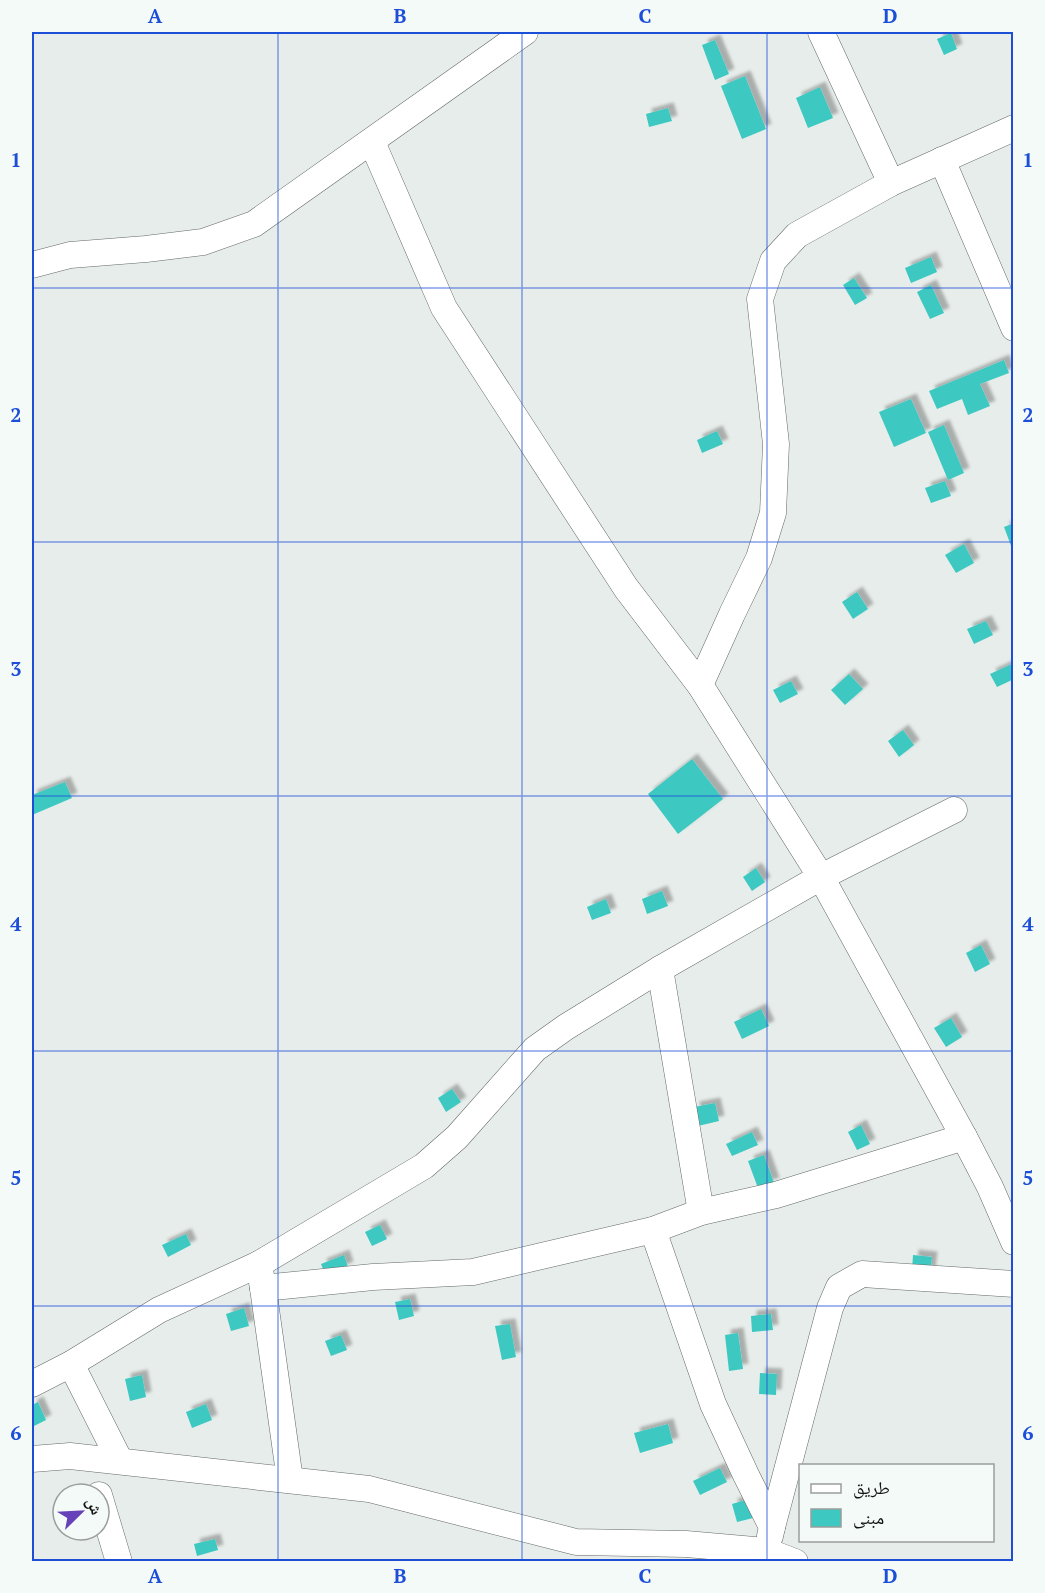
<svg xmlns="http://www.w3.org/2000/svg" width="1045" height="1593" font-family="'PT Serif','Noto Naskh Arabic',serif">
<defs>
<filter id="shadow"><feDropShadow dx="5.5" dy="-5.5" stdDeviation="1.5" flood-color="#0004"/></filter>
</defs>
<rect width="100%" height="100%" fill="#e7edea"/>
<g fill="#3dc8c1" filter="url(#shadow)">
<polygon points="951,33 957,49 944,55 937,39"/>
<polygon points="715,40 729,74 715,80 702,45"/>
<polygon points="745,76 766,129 742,139 721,86"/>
<polygon points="820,87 833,118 808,128 796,98"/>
<polygon points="668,108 672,121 649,127 646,114"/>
<polygon points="931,257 937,272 911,283 905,268"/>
<polygon points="854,278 867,298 855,305 843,285"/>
<polygon points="931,285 944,313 930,319 917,292"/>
<polygon points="1004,360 1009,373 980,384 990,406 968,415 962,399 937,409 929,391"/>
<polygon points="911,399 926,433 894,447 879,412"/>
<polygon points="944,425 964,473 948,480 928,432"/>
<polygon points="717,431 723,444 702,453 697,440"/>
<polygon points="945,481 951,496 931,503 925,488"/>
<polygon points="1014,523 1014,551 1013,551 1004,527"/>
<polygon points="964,544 974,563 956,573 945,555"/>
<polygon points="857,592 868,609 853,619 842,602"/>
<polygon points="986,621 993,635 974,644 967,629"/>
<polygon points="1014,663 1014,679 997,687 990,674"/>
<polygon points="849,674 863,689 845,705 831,690"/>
<polygon points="791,681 798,694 780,703 773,690"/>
<polygon points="903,730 914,745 899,757 888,741"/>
<polygon points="692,759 723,799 678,834 648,794"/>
<polygon points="65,782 72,798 32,815 32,795"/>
<polygon points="756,868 765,882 752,891 743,877"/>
<polygon points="662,891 668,906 647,914 642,899"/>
<polygon points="606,899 611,913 592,920 587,907"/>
<polygon points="981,945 990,964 975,972 966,953"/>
<polygon points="761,1009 769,1026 742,1039 734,1022"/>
<polygon points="951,1018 962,1037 946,1047 934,1028"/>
<polygon points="452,1089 461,1102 446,1112 438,1098"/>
<polygon points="715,1103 719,1121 698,1126 694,1107"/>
<polygon points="861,1125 870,1144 857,1150 848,1132"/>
<polygon points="752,1132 758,1145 732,1156 726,1144"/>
<polygon points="764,1155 774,1183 758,1188 748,1161"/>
<polygon points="380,1225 387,1239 372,1246 365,1232"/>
<polygon points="186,1234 191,1245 168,1257 162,1245"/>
<polygon points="344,1255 348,1267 326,1276 321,1264"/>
<polygon points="913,1255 932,1257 930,1274 912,1272"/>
<polygon points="410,1299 414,1316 399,1320 395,1302"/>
<polygon points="244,1308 249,1326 231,1331 226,1314"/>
<polygon points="771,1314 773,1330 752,1332 751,1316"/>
<polygon points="510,1324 516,1357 502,1360 495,1326"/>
<polygon points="738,1333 743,1369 729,1371 725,1335"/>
<polygon points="341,1335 347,1350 331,1356 325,1341"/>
<polygon points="760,1373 777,1374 776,1395 759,1394"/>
<polygon points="142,1375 146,1397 130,1401 125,1379"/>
<polygon points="38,1402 46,1420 32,1427 32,1405"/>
<polygon points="206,1404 212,1420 192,1428 186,1412"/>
<polygon points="668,1424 673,1443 640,1453 634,1433"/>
<polygon points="720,1468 727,1482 700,1495 693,1481"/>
<polygon points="749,1499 753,1518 737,1522 732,1504"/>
<polygon points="215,1539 218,1550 197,1556 194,1544"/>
</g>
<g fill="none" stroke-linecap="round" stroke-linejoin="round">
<g stroke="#646a67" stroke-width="27">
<g id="street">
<polyline points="821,32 891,183"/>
<polyline points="372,142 444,308 626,588 700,685 821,877 964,1137 990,1187 1014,1242"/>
<polyline points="942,160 1014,328"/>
<polyline points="32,265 70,255 146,249 203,242 254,224 525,32"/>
<polyline points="700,685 732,614 759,558 773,513 776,444 760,299 773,261 797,235 891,183 1014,128"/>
<polyline points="660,969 701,1212"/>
<polyline points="653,1230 713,1404 746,1475 772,1527 770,1536"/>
<polyline points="259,1264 263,1288 373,1277 473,1272 653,1230 701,1212 776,1195 964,1137"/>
<polyline points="263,1288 290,1480"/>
<polyline points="71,1364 120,1461"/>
<polyline points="32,1384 71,1364 159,1310 259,1264 424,1166 457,1137 535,1049 566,1027 660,969 821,877 954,810"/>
<polyline points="32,1459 70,1456 369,1489 576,1542 686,1544 766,1551 795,1562"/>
<polyline points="99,1495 119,1562"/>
<polyline points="772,1527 830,1308 839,1287 862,1274 1014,1284"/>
</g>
</g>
<use href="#street" stroke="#fff" stroke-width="26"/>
</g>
<path fill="none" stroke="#1d4ed8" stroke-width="1.5" stroke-opacity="0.55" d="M278 32V1562M522 32V1562M767 32V1562M32 288H1014M32 542H1014M32 796H1014M32 1051H1014M32 1306H1014"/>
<rect width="1045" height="1593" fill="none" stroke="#f4faf7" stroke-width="66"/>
<rect x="799" y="1464" width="195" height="78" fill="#f4faf7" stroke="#9a9e9c" stroke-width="1.5"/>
<rect x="811" y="1484" width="30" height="9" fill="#ffffff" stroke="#9a9e9c" stroke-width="1.5"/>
<text x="853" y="1494" font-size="18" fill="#121413">طريق</text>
<rect x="811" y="1509" width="30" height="18" fill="#3dc8c1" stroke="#9a9e9c" stroke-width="1.5"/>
<text x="853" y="1524" font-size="18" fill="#121413">مبنى</text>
<g transform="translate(81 1512) rotate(66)"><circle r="28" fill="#f4faf7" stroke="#9a9e9c" stroke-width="1.5"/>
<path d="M0-4.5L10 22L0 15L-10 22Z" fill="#6641b9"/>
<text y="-9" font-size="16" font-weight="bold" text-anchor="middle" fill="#121413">ش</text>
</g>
<rect x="33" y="33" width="979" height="1527" fill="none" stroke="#1d4ed8" stroke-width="2"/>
<g font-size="20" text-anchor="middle" font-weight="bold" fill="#1d4ed8">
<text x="155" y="23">A</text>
<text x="400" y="23">B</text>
<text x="645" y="23">C</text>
<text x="890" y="23">D</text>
<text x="16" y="167">1</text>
<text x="1028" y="167">1</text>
<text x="16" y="422">2</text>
<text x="1028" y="422">2</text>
<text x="16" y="676">3</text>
<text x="1028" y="676">3</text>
<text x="16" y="931">4</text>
<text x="1028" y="931">4</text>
<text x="16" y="1185">5</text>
<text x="1028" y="1185">5</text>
<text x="16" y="1440">6</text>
<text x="1028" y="1440">6</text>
<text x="155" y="1583">A</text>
<text x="400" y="1583">B</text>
<text x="645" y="1583">C</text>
<text x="890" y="1583">D</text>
</g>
</svg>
